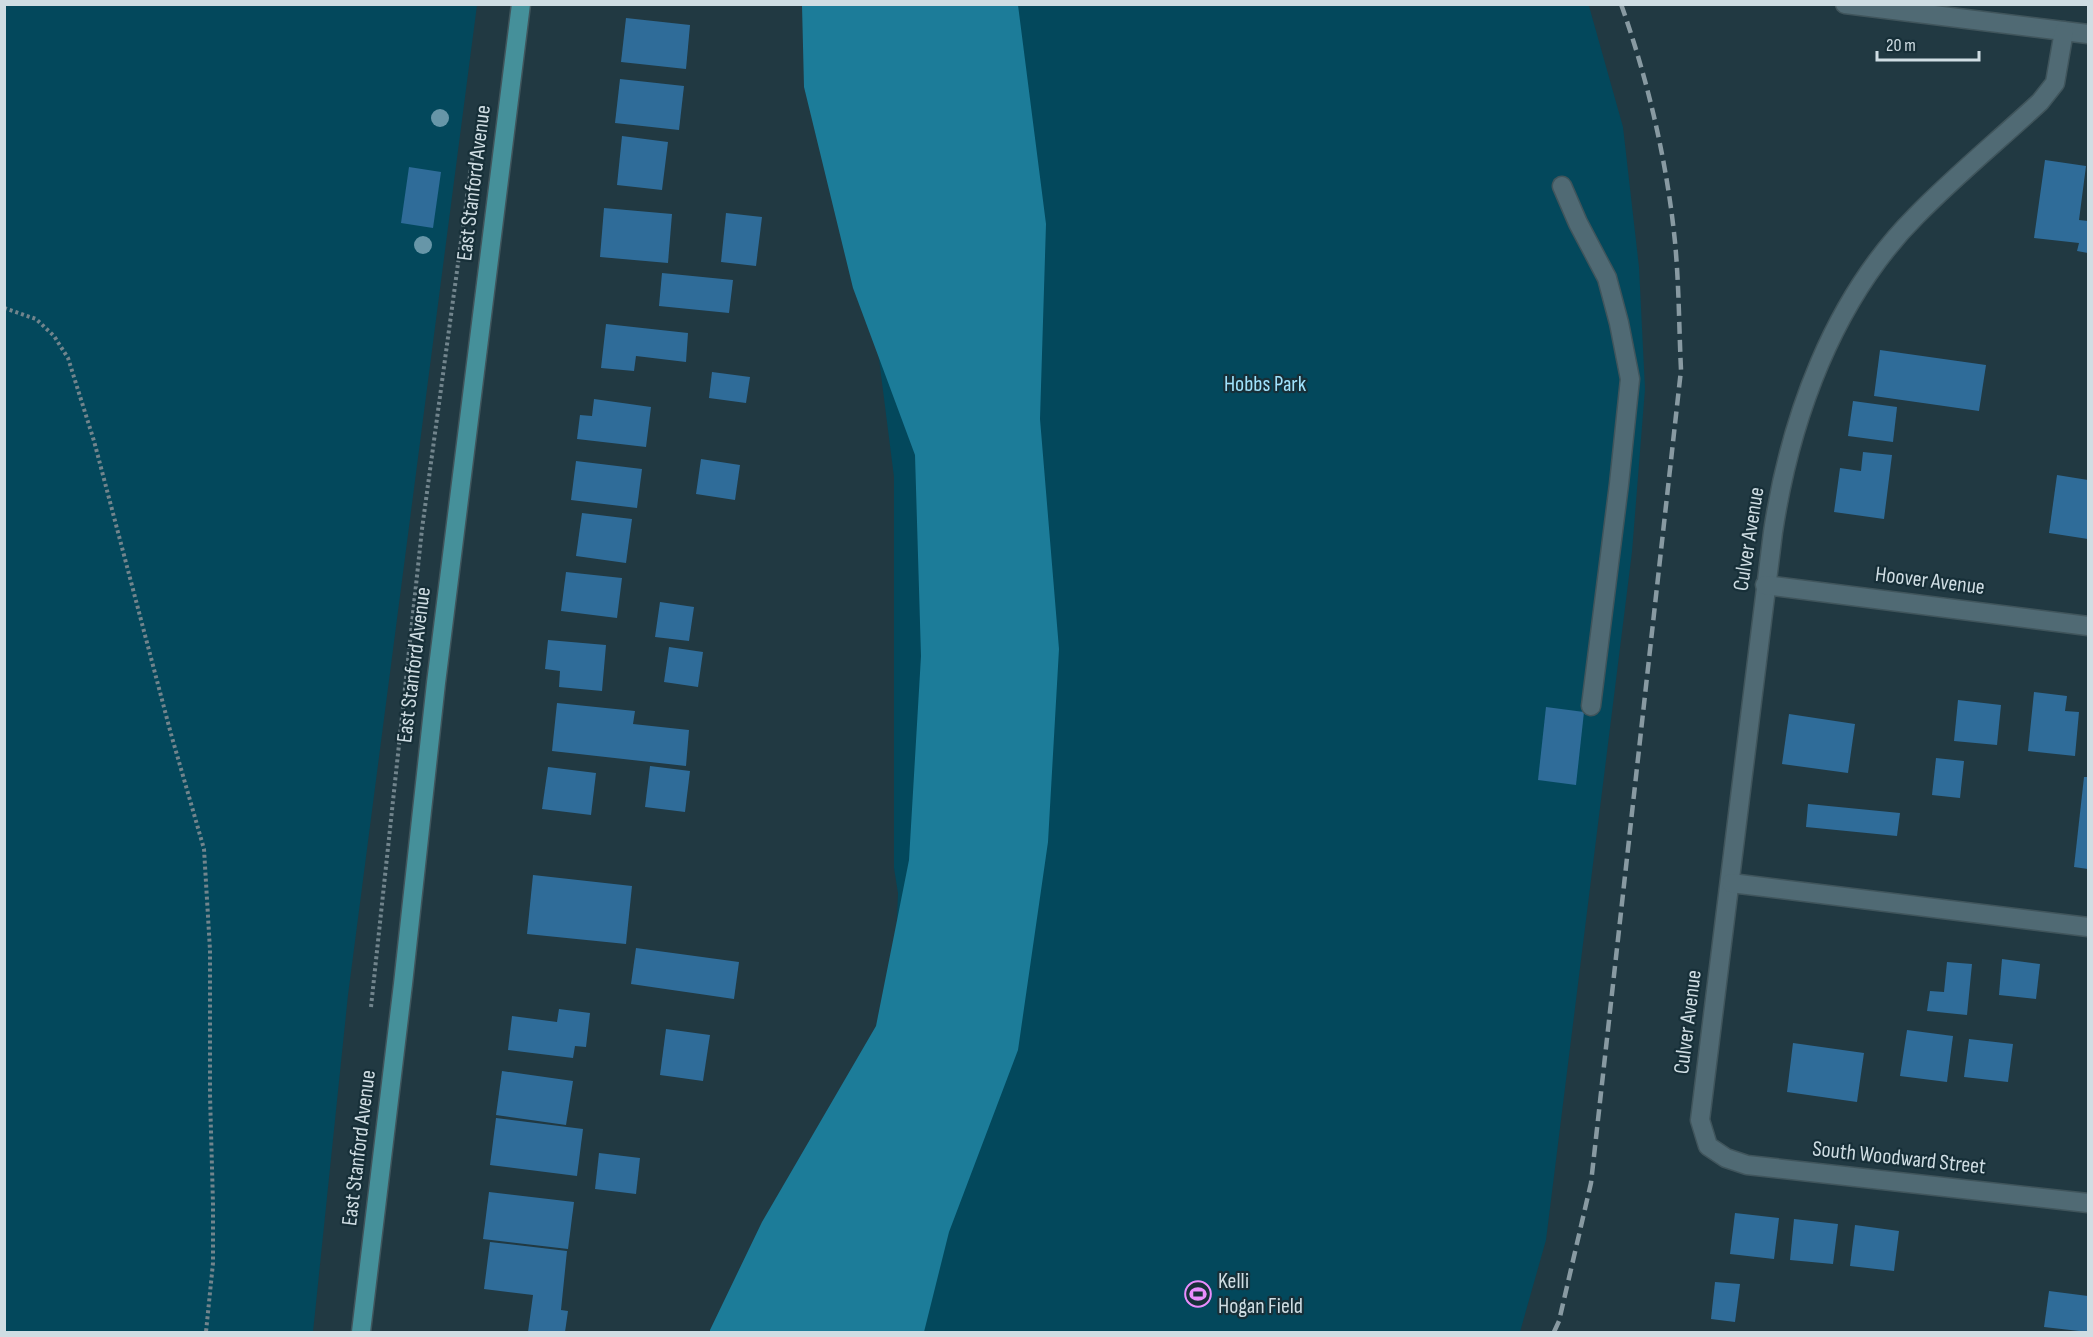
<svg xmlns="http://www.w3.org/2000/svg" width="2093" height="1337" font-family="'Sofia Sans Condensed',sans-serif">
<rect width="100%" height="100%" fill="#213942"/>
<g fill="#03485c">
<polygon points="1579,4 1589,6 1623,127 1639,267 1645,389 1632,552 1546,1240 1520,1332 872,1332 884,1253 898,893 894,868 894,477 834,5"/>
<polygon points="5,5 477,5 348,995 313,1332 5,1332"/>
</g>
<polygon fill="#1c7c99" points="802,5 1018,5 1046,224 1040,419 1059,649 1048,842 1018,1050 949,1232 924,1332 710,1332 710,1330 762,1222 876,1026 909,860 921,656 915,455 853,288 804,87"/>
<g fill="#2f6c99">
<polygon points="626,18 690,25 686,69 621,62"/>
<polygon points="620,79 684,86 679,130 615,123"/>
<polygon points="622,136 668,142 662,190 617,185"/>
<polygon points="2045,160 2086,166 2079,220 2088,221 2088,253 2077,251 2079,243 2034,238"/>
<polygon points="409,167 441,172 433,228 401,223"/>
<polygon points="604,208 672,214 668,263 600,257"/>
<polygon points="726,213 762,217 756,266 721,262"/>
<polygon points="662,273 733,280 729,313 659,306"/>
<polygon points="606,324 688,333 686,362 636,356 634,371 601,368"/>
<polygon points="1880,350 1986,365 1979,411 1874,396"/>
<polygon points="712,372 750,377 746,403 709,398"/>
<polygon points="594,399 651,407 646,447 577,439 580,415 592,416"/>
<polygon points="1853,401 1897,407 1893,442 1848,436"/>
<polygon points="1863,452 1892,455 1884,519 1834,512 1840,468 1861,471"/>
<polygon points="701,459 740,465 735,500 696,494"/>
<polygon points="576,461 642,469 637,508 571,500"/>
<polygon points="2057,475 2088,480 2088,539 2049,533"/>
<polygon points="582,513 632,519 626,563 576,556"/>
<polygon points="566,572 622,578 617,618 561,611"/>
<polygon points="660,602 694,607 689,641 655,637"/>
<polygon points="548,640 606,645 602,691 559,687 560,671 545,669"/>
<polygon points="669,647 703,652 698,687 664,682"/>
<polygon points="2034,692 2067,696 2065,711 2079,712 2075,756 2028,751"/>
<polygon points="1958,700 2001,705 1997,745 1954,741"/>
<polygon points="557,703 635,711 633,724 689,730 686,766 552,751"/>
<polygon points="1546,707 1584,712 1576,785 1538,780"/>
<polygon points="1789,714 1855,724 1848,773 1782,764"/>
<polygon points="1936,758 1964,761 1960,798 1932,795"/>
<polygon points="650,766 690,771 685,812 645,807"/>
<polygon points="548,767 596,773 591,815 542,809"/>
<polygon points="2084,777 2088,777 2088,869 2074,867"/>
<polygon points="1808,804 1900,813 1897,836 1806,827"/>
<polygon points="533,875 632,886 626,944 527,934"/>
<polygon points="636,948 739,962 734,999 631,984"/>
<polygon points="2002,959 2040,964 2036,999 1999,995"/>
<polygon points="1947,962 1972,964 1967,1015 1927,1011 1930,991 1944,992"/>
<polygon points="559,1009 590,1013 586,1047 575,1046 573,1058 508,1050 512,1016 557,1022"/>
<polygon points="666,1029 710,1035 703,1081 660,1075"/>
<polygon points="1907,1030 1953,1036 1947,1082 1900,1076"/>
<polygon points="1969,1039 2013,1044 2008,1082 1964,1077"/>
<polygon points="1793,1043 1864,1053 1857,1102 1787,1092"/>
<polygon points="502,1071 573,1081 566,1125 496,1115"/>
<polygon points="496,1118 583,1129 577,1176 490,1165"/>
<polygon points="599,1153 640,1158 636,1194 595,1189"/>
<polygon points="489,1192 574,1202 568,1249 483,1239"/>
<polygon points="1735,1213 1779,1218 1774,1259 1730,1254"/>
<polygon points="1794,1219 1838,1224 1833,1264 1790,1260"/>
<polygon points="1855,1225 1899,1231 1894,1271 1850,1266"/>
<polygon points="490,1242 567,1251 561,1310 568,1311 565,1332 528,1332 533,1295 484,1289"/>
<polygon points="1715,1282 1740,1284 1735,1322 1711,1319"/>
<polygon points="2049,1291 2088,1296 2088,1332 2044,1327"/>
</g>
<g fill="none" stroke-linecap="round" stroke-linejoin="round">
<g stroke="#40555c" stroke-width="21">
<g id="minor">
<polyline points="1845,4 2088,34"/>
<path d="M2064 31 2055 83 2040 102C1999 140 1955 176 1916 216 1833 299 1790 419 1773 532L1700 1120 1708 1146 1726 1158 1747 1165 2088 1203"/>
<polyline points="1562,186 1578,223 1607,278 1619,323 1630,379 1619,484 1591,706"/>
<polyline points="1765,585 2088,626"/>
<polyline points="1731,883 2088,927"/>
</g>
</g>
<g stroke="#40555c" stroke-width="21">
<polyline id="major" points="361,1332 403,984 436,683 521,4"/>
</g>
<g stroke="#72858d" stroke-width="4" stroke-dasharray="3 3" stroke-linecap="butt">
<polyline points="4,308 36,319 54,336 68,358 94,441 171,734 204,849 210,950 210,1095 213,1204 213,1263 206,1332"/>
<polyline points="371,1007 422,529 473,153"/>
</g>
<use href="#minor" stroke="#506a74" stroke-width="18"/>
<use href="#major" stroke="#45909a" stroke-width="18"/>
<path stroke="#889aa2" stroke-width="4.5" stroke-dasharray="12 6" stroke-linecap="butt" d="M1554 1332 1559 1321 1591 1183 1681 370C1679 328 1679 284 1675 242 1667 162 1648 80 1621 4"/>
</g>
<g fill="#6796a8">
<circle cx="440" cy="118" r="9"/>
<circle cx="423" cy="245" r="9"/>
</g>
<defs>
<g id="stadium-ring" transform="scale(1.35)"><circle r="9.5" fill="#172f38" stroke="#e98dfd" stroke-width="1.5"/><path d="M0-5a6.5 5 0 1 0 0 10a6.5 5 0 1 0 0-10ZM-3.5-1.8h7v3.6h-7Z" fill="#e98dfd"/></g>
</defs>
<g fill-rule="evenodd">
<use href="#stadium-ring" x="1198" y="1294"/>
</g>
<g text-anchor="middle" dominant-baseline="central" stroke-width="4.5" stroke-linejoin="round" paint-order="stroke">
<g font-size="22" fill="#cfdde3" stroke="#172f38">
<text transform="translate(474 183) rotate(-83)">East Stanford Avenue</text>
<text transform="translate(1749 539) rotate(-81)">Culver Avenue</text>
<text transform="translate(1930 581) rotate(7)">Hoover Avenue</text>
<text transform="translate(414 665) rotate(-83)">East Stanford Avenue</text>
<text transform="translate(1688 1022) rotate(-83)">Culver Avenue</text>
<text transform="translate(359 1148) rotate(-83)">East Stanford Avenue</text>
<text transform="translate(1899 1158) rotate(6)">South Woodward Street</text>
</g>
<g font-size="22" fill="#a0e2fc" stroke="#172f38">
<text x="1265" y="384">Hobbs Park</text>
</g>
<g font-size="22" fill="#cfdde3" stroke="#172f38" text-anchor="start">
<text x="1218" y="1281">Kelli<tspan x="1218" dy="25">Hogan Field</tspan></text>
</g>
</g>
<rect width="2093" height="1337" fill="none" stroke="#cfdde3" stroke-width="12"/>
<path d="M1877 51v9h102v-9" fill="none" stroke="#cfdde3" stroke-width="3"/>
<text x="1886" y="51" font-size="18" fill="#cfdde3" stroke="#172f38" stroke-width="4.5" paint-order="stroke">20 m</text>
</svg>
